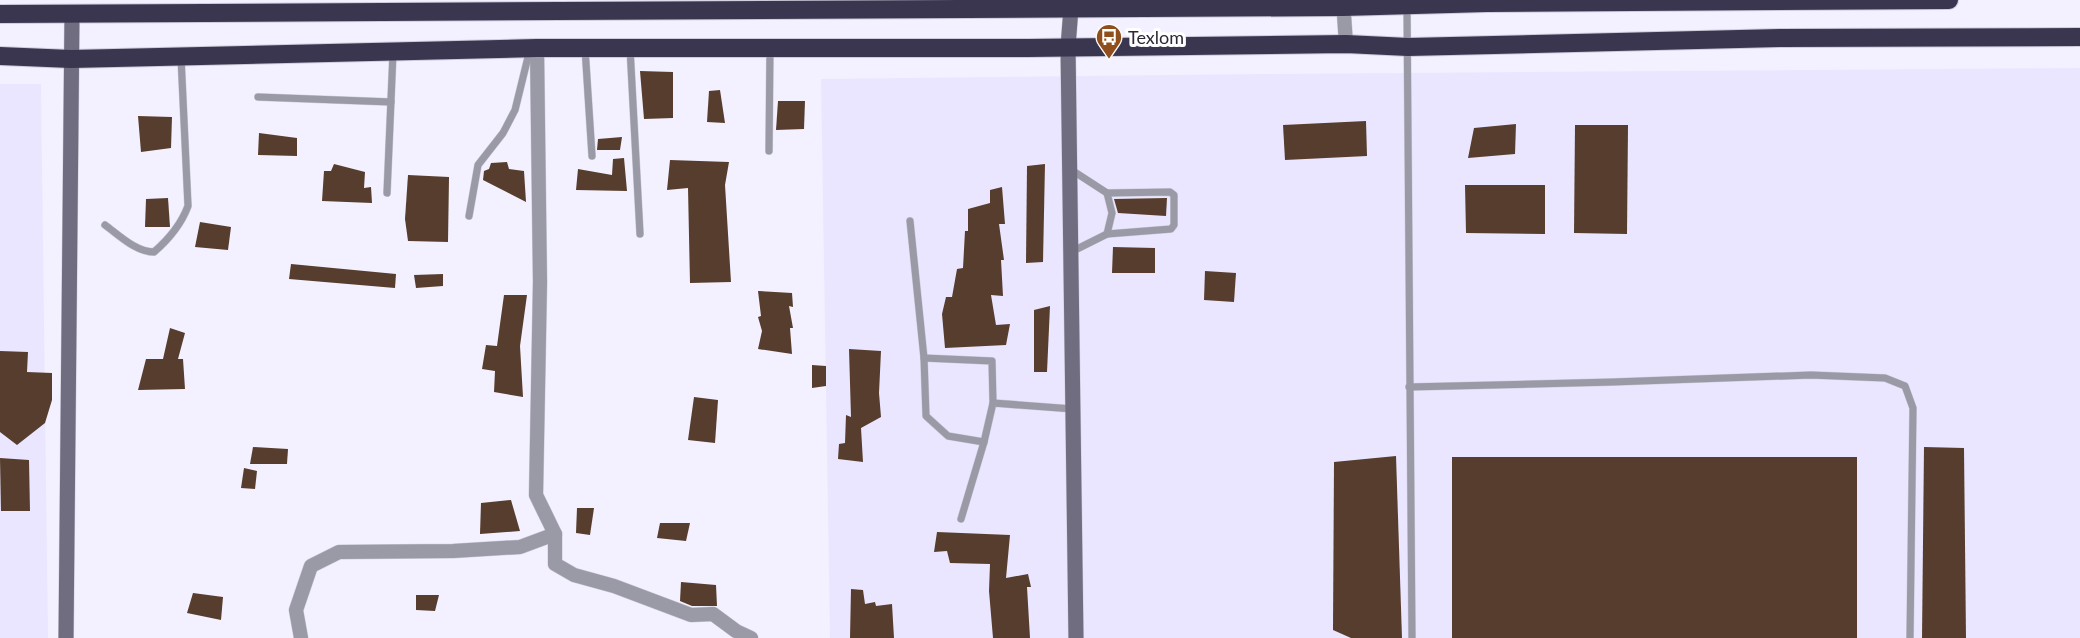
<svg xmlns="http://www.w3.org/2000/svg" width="2080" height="638" font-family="Lato,sans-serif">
<rect width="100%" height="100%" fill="#f3f1ff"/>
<g fill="#eae6ff">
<polygon points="2080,68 2080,638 830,638 821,79 1260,74"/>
<polygon points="0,84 41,84 48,638 0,638"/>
</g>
<g fill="#573d2d">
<polygon points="640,71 673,72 673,118 644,119"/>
<polygon points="720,90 725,123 707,122 709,91"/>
<polygon points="778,101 805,101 804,129 776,130"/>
<polygon points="138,116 172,117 171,148 141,152"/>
<polygon points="1366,121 1367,156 1285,160 1283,125"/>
<polygon points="1516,124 1515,154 1468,158 1474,128"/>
<polygon points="1575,125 1628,125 1627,234 1574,233"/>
<polygon points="259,133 297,138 297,156 258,155"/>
<polygon points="622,137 620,150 597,150 598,139"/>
<polygon points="624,158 627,191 576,190 578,169 612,175 613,159"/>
<polygon points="670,160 729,162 725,185 731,282 690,283 688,188 667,190"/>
<polygon points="507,162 509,169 524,171 526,202 483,180 484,171 489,169 491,163"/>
<polygon points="334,164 365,172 364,188 371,187 372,203 322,201 324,171 331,171"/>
<polygon points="1045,164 1043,262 1026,263 1027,166"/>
<polygon points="408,175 449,177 448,242 408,241 405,219"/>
<polygon points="1465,185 1545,185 1545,234 1466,233"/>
<polygon points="1002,187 1005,224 999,224 1004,260 1001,260 1003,296 991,295 996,325 1010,324 1006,345 945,348 942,314 946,297 952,297 957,269 963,268 965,231 968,231 968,209 990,203 990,190"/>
<polygon points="168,198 170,227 145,227 146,199"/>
<polygon points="1167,198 1166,216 1118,213 1114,199"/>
<polygon points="200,222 231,227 228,250 195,247"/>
<polygon points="1113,247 1155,248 1155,273 1112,273"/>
<polygon points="291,264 396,274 395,288 289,279"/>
<polygon points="1205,271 1236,273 1234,302 1204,300"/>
<polygon points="443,274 443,286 416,288 414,275"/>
<polygon points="758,291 792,293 793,307 789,306 793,328 790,328 792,354 758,349 762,331 758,317 761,316"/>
<polygon points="504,295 527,295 520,346 523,397 494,392 495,371 482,369 486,345 497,346"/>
<polygon points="1050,306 1047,372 1034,372 1034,310"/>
<polygon points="170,328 185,333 178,359 183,359 185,389 138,390 146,359 163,359"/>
<polygon points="849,349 881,351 879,393 881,417 861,428 863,462 838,459 839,444 845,443 846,415 851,417"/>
<polygon points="0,351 28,352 27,372 52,373 52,400 45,423 17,445 0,432"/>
<polygon points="812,365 826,366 826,386 812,388"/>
<polygon points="694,397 718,400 715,443 688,440"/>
<polygon points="253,447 288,449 287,464 250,464"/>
<polygon points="1924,447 1964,448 1966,638 1922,638"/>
<polygon points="1396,456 1402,638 1351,638 1333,630 1334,462"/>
<rect x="1452" y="457" width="405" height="181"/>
<polygon points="0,458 29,460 30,511 1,511"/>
<polygon points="244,468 257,471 255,489 241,488"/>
<polygon points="511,500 520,531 480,534 481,503"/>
<polygon points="577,508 594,508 590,535 576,533"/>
<polygon points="660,523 690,523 686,541 657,538"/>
<polygon points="937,532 1010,535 1006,578 1028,574 1031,587 1027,587 1030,638 993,638 989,591 990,564 950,563 947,551 934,552"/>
<polygon points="681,582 716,585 717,606 692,606 680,601"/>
<polygon points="851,589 863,590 865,604 875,602 876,606 892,604 894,638 850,638"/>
<polygon points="193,593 223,597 221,620 187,613"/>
<polygon points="416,595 439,595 435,611 416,610"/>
</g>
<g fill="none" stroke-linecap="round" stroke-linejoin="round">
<g stroke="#cfcddb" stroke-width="8">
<g id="lane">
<polyline points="1407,8 1412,638"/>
<polyline points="585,48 592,156"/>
<polyline points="630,48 640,234"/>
<polyline points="258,97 391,102"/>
<polyline points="769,151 770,48"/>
<polyline points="1070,169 1107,193 1112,213 1107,234 1071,252"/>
<polyline points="387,193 393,53"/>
<polyline points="1107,193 1170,192 1174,195 1174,225 1171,229 1107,234"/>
<polyline points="469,216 478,165 503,133 515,110 530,49"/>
<polyline points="910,221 924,358 926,416 948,436 984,442"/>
<path d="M105 225C120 236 136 252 154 252 169 239 181 225 188 206L181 57"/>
<polyline points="924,358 992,361 993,403"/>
<polyline points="1409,387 1613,382 1811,375 1885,378 1905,386 1913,408 1910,638"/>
<polyline points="961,519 984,442 993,403 1073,409"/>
</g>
</g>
<g stroke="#cfcddb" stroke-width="15">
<g id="street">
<polyline points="1343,0 1346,44"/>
<polyline points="537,48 540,282 536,495 555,534 555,564 574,575 614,586 691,615 713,614 736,631 751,638"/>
<polyline points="301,638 296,610 311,566 339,552 453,551 520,547 555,534"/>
</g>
</g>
<g stroke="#cfcddb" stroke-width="16">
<g id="secondary">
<polyline points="1071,8 1068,47 1076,638"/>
<polyline points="66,638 72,14"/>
</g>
</g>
<g stroke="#cfcddb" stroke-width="20">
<g id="highway">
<polyline points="0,14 1343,7 1487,3 1949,0"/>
<polyline points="0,56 71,59 537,48 1028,48 1346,44 1408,47 1780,38 2080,37"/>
</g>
</g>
<use href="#lane" stroke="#9a99a6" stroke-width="7"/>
<use href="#street" stroke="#9a99a6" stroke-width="14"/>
<use href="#secondary" stroke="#706d81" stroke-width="15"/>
<use href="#highway" stroke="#3a3650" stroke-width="18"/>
</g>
<defs>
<g id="bus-pin" transform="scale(1.35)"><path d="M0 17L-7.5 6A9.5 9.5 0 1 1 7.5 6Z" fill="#904e1d" stroke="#fff"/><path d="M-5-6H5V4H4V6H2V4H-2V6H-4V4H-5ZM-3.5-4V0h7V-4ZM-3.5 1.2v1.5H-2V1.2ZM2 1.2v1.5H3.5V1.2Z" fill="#fff"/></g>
</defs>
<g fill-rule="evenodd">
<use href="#bus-pin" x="1109" y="37"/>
</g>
<g text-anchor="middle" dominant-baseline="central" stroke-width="6" stroke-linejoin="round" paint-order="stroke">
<g font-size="18" fill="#2b2935" stroke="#fff" text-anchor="start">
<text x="1128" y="37">Texlom</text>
</g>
</g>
</svg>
